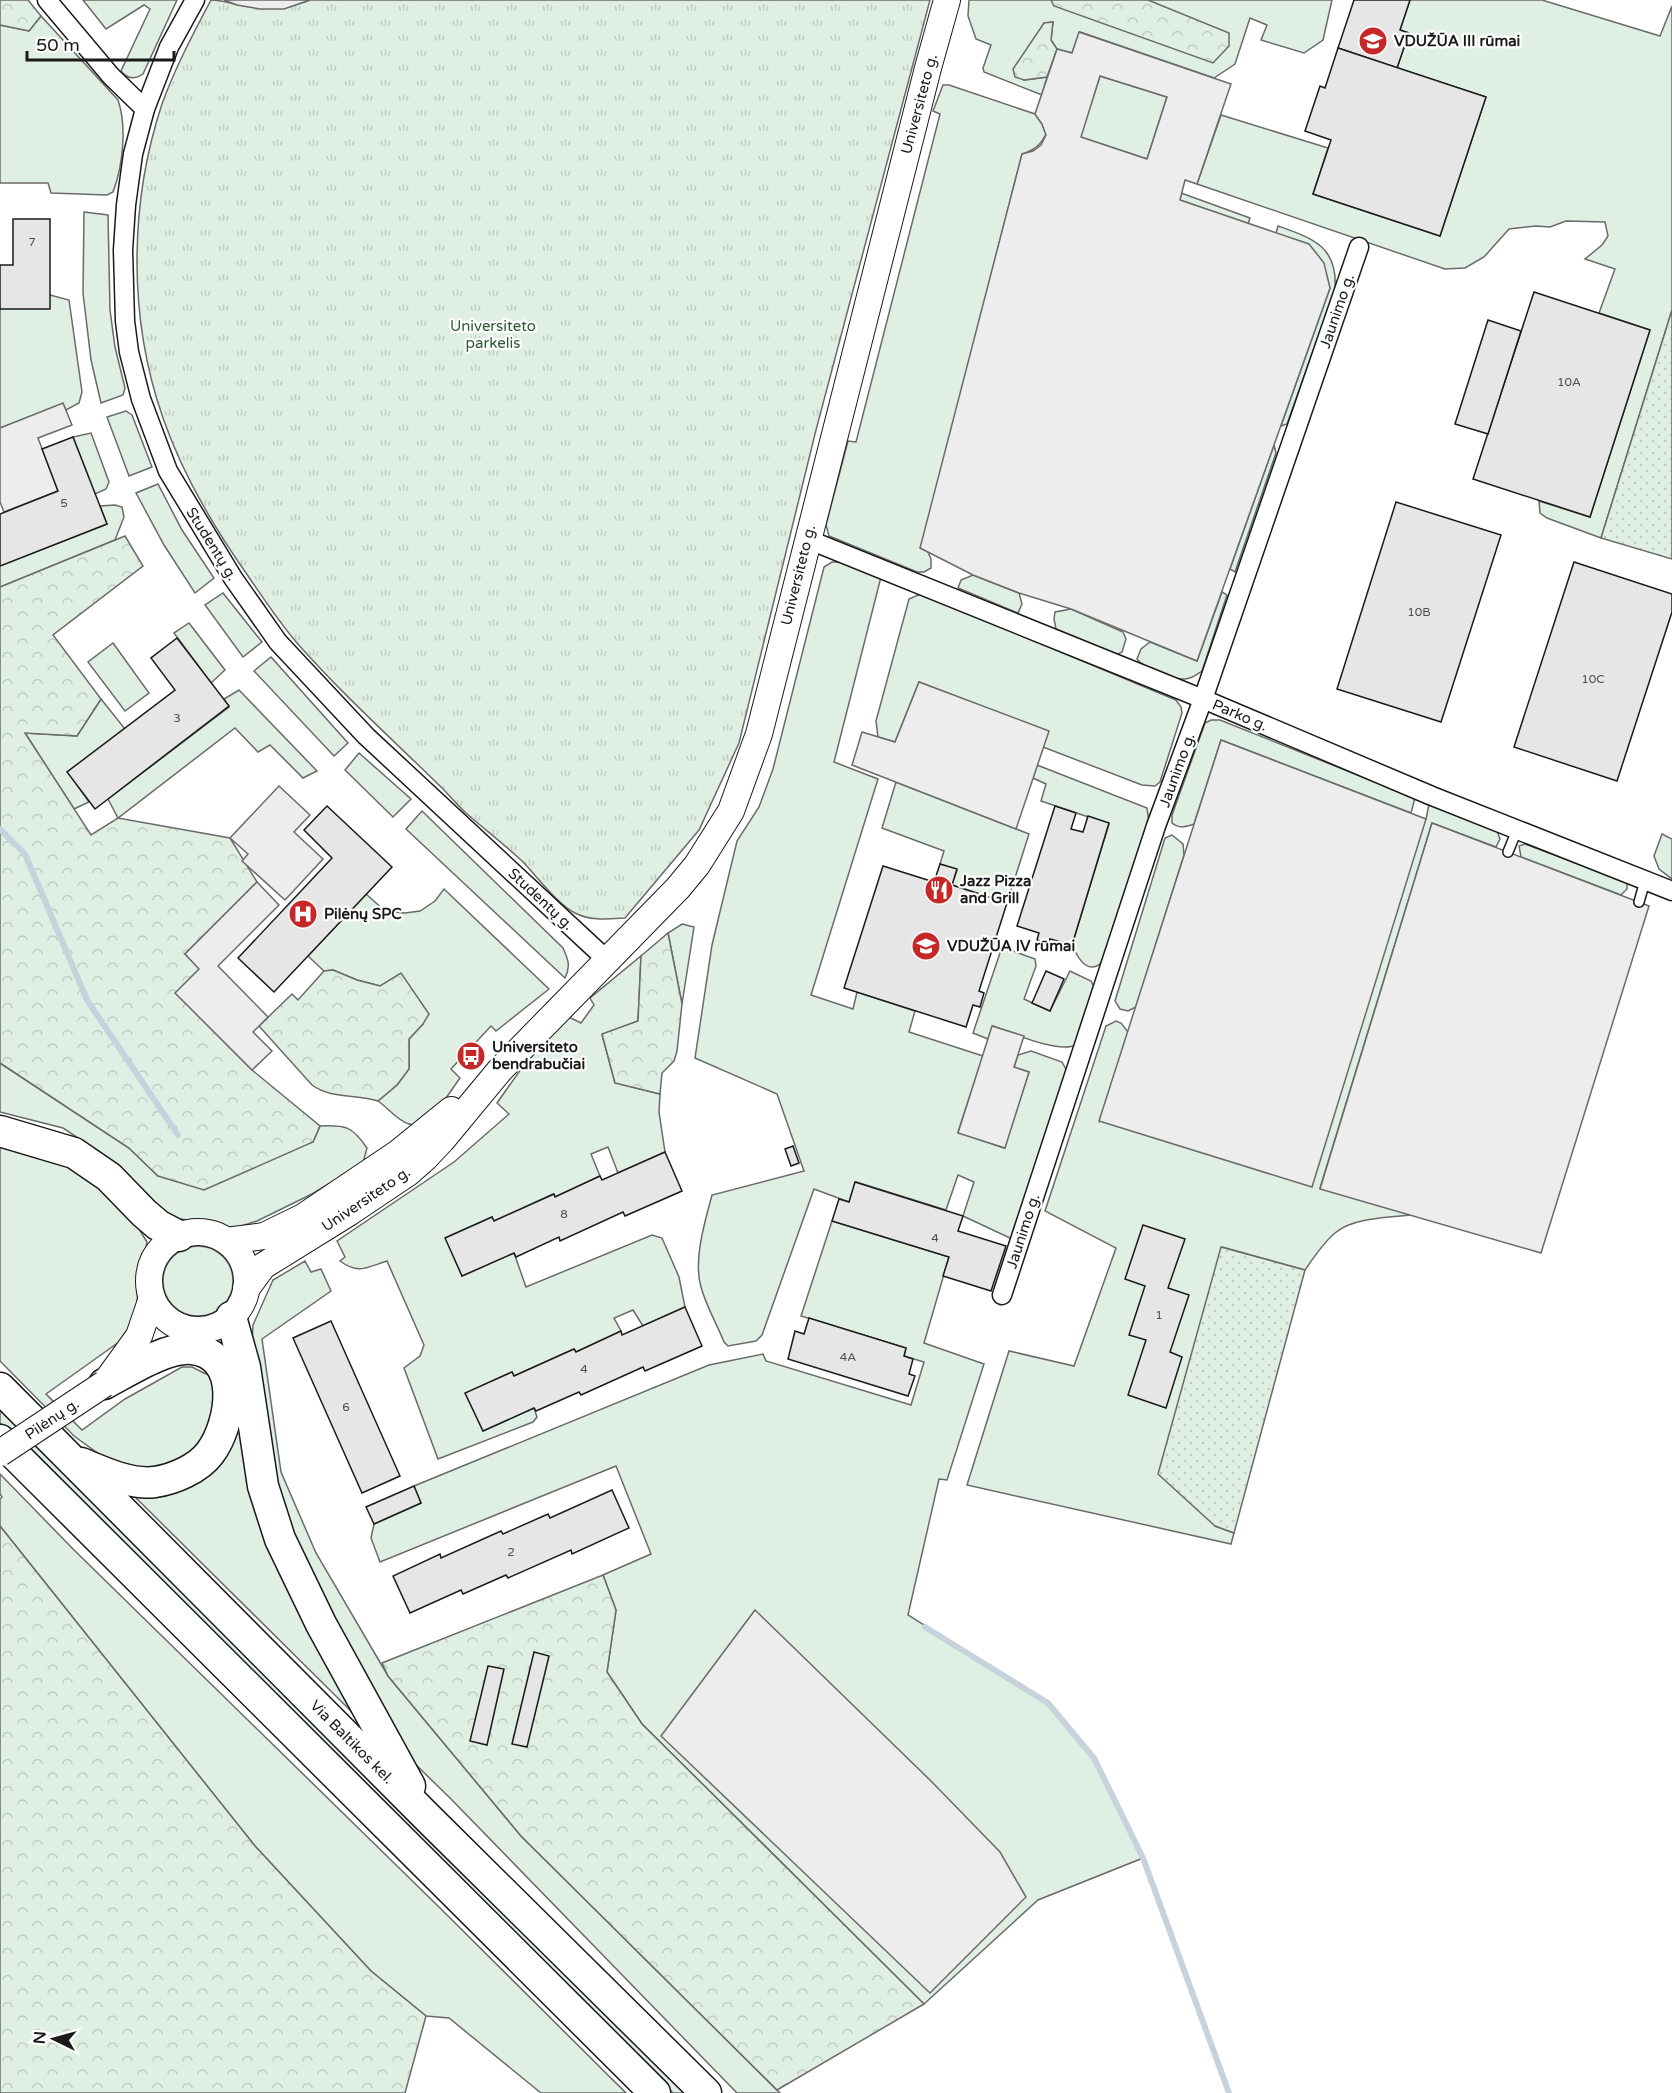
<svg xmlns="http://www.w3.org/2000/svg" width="1672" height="2093" font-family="'Varela Round',sans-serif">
<defs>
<pattern id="forest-crowns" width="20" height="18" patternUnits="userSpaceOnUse" patternTransform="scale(1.5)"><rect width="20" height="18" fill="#e0efe3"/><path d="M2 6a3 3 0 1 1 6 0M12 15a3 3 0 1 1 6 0" fill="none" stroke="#c0ccc2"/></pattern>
<pattern id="park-tufts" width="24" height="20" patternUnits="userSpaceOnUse" patternTransform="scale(1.5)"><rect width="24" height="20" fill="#e0efe3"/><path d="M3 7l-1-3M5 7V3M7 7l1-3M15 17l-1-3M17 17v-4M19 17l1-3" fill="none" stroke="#c0ccc2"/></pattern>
<pattern id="garden-dots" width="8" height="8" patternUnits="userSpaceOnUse" patternTransform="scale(1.5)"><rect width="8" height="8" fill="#e0efe3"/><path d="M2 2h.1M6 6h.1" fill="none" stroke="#c0ccc2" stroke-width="1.8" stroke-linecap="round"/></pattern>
</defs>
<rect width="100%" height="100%" fill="#fff"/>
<g fill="#e0efe3" stroke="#6a6a6a" stroke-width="1.5">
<path d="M83 0H177L143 74C134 80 127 79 121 71L150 9 144 5 106 29Z"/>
<polygon points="969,0 1332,0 1323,40 1304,53 1261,40 1267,25 1250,18 1235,64 1214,78 1080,32 1072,53 1057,49 1051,40 1053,22 1044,23 1024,80 1047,77 1042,95 984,72 983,68 991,45 976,39 968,16"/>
<polygon points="1410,0 1542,0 1660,36 1672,6 1672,310 1601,538 1547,518 1540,513 1539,501 1590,517 1650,330 1599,313 1615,269 1585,259 1602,245 1608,236 1605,222 1566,221 1550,227 1536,226 1509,229 1484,257 1465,268 1445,269 1197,184 1221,115 1328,148 1313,194 1440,236 1486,97 1397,68 1409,33 1400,30"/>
<path d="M41 16 118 100C127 126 123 166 113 192L107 195 51 193 48 183H0V25L29 31Z"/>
<polygon points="1100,76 1167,97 1147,159 1080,137"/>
<path d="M943 85H949L1035 114 1042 124 1046 134C1040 146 1034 150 1022 154L921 548 928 552 931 559V568L924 572H917L829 536 826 525 848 441 856 442 940 114 933 111Z"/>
<polygon points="1181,193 1250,218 1248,224 1180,200"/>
<polygon points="84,212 108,215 110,310 115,347 125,388 123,395 101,403 91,360 83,293"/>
<path d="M1278 226C1312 238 1338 246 1335 289L1287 424 1281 426 1330 288 1276 233Z"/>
<polygon points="50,295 69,300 82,392 79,403 66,410 63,404 0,428 0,309"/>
<polygon points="126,411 132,415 152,467 129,476 107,417"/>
<polygon points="91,433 109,482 106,489 95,494 73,437"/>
<polygon points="1274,445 1276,453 1235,572 1230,569"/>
<polygon points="158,484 182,530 214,578 195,593 164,545 136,493"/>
<polygon points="115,505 122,507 124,517 115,540 0,587 0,566 107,524 100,506"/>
<path d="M832 562H840L881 577 834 762 878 779 811 995 853 1009 857 992 915 1011 909 1032 983 1056 958 1132 1004 1148 1029 1072 1014 1067 1018 1055 1031 1051 1062 1062 1068 1073 1012 1239 963 1216 974 1182 958 1175 946 1210 856 1182 849 1202 814 1189 762 1335 756 1341 728 1346 724 1342C717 1324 706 1306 701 1287 693 1260 705 1221 712 1195L804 1171 777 1094 695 1058 712 945 737 841 759 807 773 769 824 567Z"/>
<polygon points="973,575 1019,593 1022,604 1018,613 958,588 961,580"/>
<path d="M1222 592 1227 595 1202 671C1196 675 1192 679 1185 679 1173 680 1143 668 1137 659L1141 649 1150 642 1197 661Z"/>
<polygon points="223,593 262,642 243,657 205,605"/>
<polygon points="918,595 924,595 1176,700 1181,707 1182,713 1160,782 1155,786 1142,785 1043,747 1048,732 919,682 895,742 878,737 876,721 909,599"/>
<polygon points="1071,609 1123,632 1126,639 1122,652 1116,655 1056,629 1054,619 1055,612"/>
<polygon points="189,623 225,670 211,683 174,633"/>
<polygon points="113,643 149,693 125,711 88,662"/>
<polygon points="271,657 348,743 334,756 254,671"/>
<polygon points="239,690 317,771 303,778 270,745 258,752 235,728 118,818 108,799 229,707 224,699"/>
<polygon points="101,699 125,729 68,772 89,802 74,809 25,733 77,736"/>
<path d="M1211 720H1220L1415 798 1411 813 1221 740 1194 824C1186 827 1179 829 1172 823V815L1205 723Z"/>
<polygon points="359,753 411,799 393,817 345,770"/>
<path d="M1037 765 1147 808 1149 822 1106 958C1090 978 1079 961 1072 945L1109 824 1041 801 1046 784 1033 778Z"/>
<polygon points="896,782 1029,834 1007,903 952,885 957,870 940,864 944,851 882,828"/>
<path d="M1429 804 1497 831 1500 839 1496 847 1432 823 1320 1188 1412 1215C1390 1217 1352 1218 1335 1233 1323 1243 1314 1257 1305 1270L1222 1247 1215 1526 1234 1533 1231 1544 967 1485 1009 1351 1074 1366 1116 1248 1045 1211 1106 1026 1116 1021 1121 1023 1128 1032 1100 1121 1426 819Z"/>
<path d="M422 811 563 948C568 959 571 966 565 978L406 829Z"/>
<polygon points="1662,834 1672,839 1672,879 1659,869 1654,856"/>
<polygon points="1172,835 1183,844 1184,855 1136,1007 1128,1011 1120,1009 1115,1001 1165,838"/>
<polygon points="1525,844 1627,882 1627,889 1621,895 1521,857 1519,846"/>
<path d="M444 889 549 989 496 1031 491 1026 451 1069 460 1078C450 1091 428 1131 409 1124 398 1121 387 1107 378 1101L397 1085 409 1069V1039L423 1024 380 986 357 980 333 970 324 971 308 956 366 894 385 911 405 913 420 911 435 901Z"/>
<polygon points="682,924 694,927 682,1004 668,933"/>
<path d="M1002 947 1035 959 1036 966 1024 999 1050 1011 1070 971 1091 981 1095 989 1078 1044C1060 1055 1013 1033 993 1026L988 1039 973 1033Z"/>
<path d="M641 956 638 1021 602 1035 615 1083 660 1094 659 1112 665 1152 618 1173 608 1147 591 1154 600 1176 555 1197 553 1194 494 1221 492 1217 446 1238 462 1276 514 1253 526 1287 652 1235 662 1238 679 1277 685 1307 643 1326 633 1310 614 1318 621 1331 576 1352 574 1349 514 1376 512 1372 466 1393 483 1431 534 1408 537 1417 533 1422 438 1459 404 1368 420 1356 424 1345 387 1261C367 1267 359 1275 340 1261L345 1257 337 1241 454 1162 509 1114 497 1103 526 1062 569 1017 581 1023 594 1005 590 998Z"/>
<path d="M0 1063 129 1148 158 1176 313 1142 320 1126C346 1125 352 1126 367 1148L363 1163 312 1194 257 1221 235 1228 199 1221 169 1218 101 1153 63 1128 0 1112Z"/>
<path d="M0 1143C23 1149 49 1154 71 1164 104 1180 129 1211 147 1242L139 1280 135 1324 119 1342 46 1394 82 1430 125 1399 182 1367H192L206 1374 212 1368 216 1419 190 1458 160 1470H135L106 1459 74 1436 0 1361Z"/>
<polygon points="832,1221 949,1257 924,1343 984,1364 947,1480 939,1479 908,1615 1048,1703 1094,1758 1143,1858 1038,1900 924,2004 642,1724 607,1672 616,1610 603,1575 651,1554 616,1466 380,1562 371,1538 374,1524 421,1503 414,1486 709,1365 763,1354 766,1361 911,1405 924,1362 904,1356 906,1348 801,1316"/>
<circle cx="198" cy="1281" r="35"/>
<polygon points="305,1261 311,1272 321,1269 331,1291 262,1339 281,1472 316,1553 388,1676 521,1836 780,2093 737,2093 450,1798 410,1759 300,1556 275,1491 252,1342 253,1325 273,1280"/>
<polygon points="0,1408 687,2093 673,2093 92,1516 0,1423"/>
<polygon points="243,1412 354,1714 130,1492 168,1491"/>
<polygon points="0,1474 73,1549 440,1908 626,2093 541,2093 449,2018 426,2016 371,1971 255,1846 0,1526 0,1499 2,1497 0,1494"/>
</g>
<g fill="url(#forest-crowns)" stroke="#6a6a6a" stroke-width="1.5">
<polygon points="0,0 28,0 41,16 29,31 0,25"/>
<polygon points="1051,0 1148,0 1229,33 1229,46 1213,63 1054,6"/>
<polygon points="1053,22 1051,40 1057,49 1047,77 1024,80 1015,77 1013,69 1044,23"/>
<polygon points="125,536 143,566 53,635 101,699 77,736 25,733 91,835 118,818 230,838 257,882 185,954 200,969 176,993 252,1070 320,1126 313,1142 204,1190 158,1176 129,1148 0,1063 0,587"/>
<polygon points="668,933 682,1004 677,1051 674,1061 662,1073 660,1094 615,1083 602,1034 638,1021 641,956"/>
<path d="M333 970 357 980 380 986 401 973 429 1014 423 1024 409 1039V1069L397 1085 378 1101C356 1094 331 1099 312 1085L259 1026 292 994 298 1000 324 971Z"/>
<polygon points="0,1526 255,1846 371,1971 426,2016 405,2093 0,2093"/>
<polygon points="603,1575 616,1610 607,1672 642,1724 924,2004 777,2090 521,1836 388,1676 382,1663"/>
</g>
<path fill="url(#park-tufts)" stroke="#6a6a6a" stroke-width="1.5" d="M211 0C222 0 228 3 239 5 263 10 288 9 310 0H930L816 430 739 743 699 830 625 918C608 919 590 921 575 913 558 905 536 875 522 861 504 844 484 829 466 813 457 805 450 796 442 788 393 740 342 694 297 643 278 621 262 596 246 573 213 526 182 473 163 418 128 318 129 204 162 104 175 68 193 34 211 0Z"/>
<g fill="url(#garden-dots)" stroke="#6a6a6a" stroke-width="1.5">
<polygon points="1672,310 1672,559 1601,538"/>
<polygon points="1221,1247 1305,1270 1234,1533 1215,1526 1158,1474"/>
</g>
<g fill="#ededed" stroke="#6a6a6a" stroke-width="1.5" fill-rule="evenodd">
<polygon points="224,0 310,0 284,9 260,9 237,5"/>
<path d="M1079 32 1231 84 1197 184 1185 180 1180 200 1309 244 1324 263 1330 288 1197 661 1071 609 1019 593 973 575 920 548 1022 154 1033 151 1041 145 1046 135 1042 124 1035 114 1057 49 1072 53ZM1100 76 1167 97 1147 159 1081 137Z"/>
<polygon points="63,403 72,425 38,438 58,491 4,512 0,502 0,428"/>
<polygon points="919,682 1049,731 1016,829 852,765 862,732 895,742"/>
<polygon points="1221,740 1426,819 1312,1187 1099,1121"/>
<polygon points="279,786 310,815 294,832 323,859 285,900 242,861 248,854 230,838"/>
<polygon points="1432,823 1649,906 1541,1253 1320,1189"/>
<polygon points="257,882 279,905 218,966 268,1017 253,1032 272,1051 252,1070 175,993 199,969 185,954"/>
<polygon points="992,1026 1024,1036 1014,1067 1029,1072 1005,1148 958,1133"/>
<polygon points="755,1610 932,1782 1000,1852 1026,1897 930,1993 661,1736"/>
</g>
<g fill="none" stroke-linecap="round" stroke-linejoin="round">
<g stroke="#c6d2dc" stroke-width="6">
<polyline points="0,829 25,854 87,1000 178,1135"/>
<polyline points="925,1627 1048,1703 1094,1758 1143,1858 1229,2093"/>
</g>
</g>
<g fill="#e6e6e6" stroke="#1a1a1a" stroke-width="1.5">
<polygon points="1354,0 1410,0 1400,30 1409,33 1397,68 1338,48"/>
<polygon points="1338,48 1486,97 1440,236 1313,194 1331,140 1305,131 1320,86 1325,88"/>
<polygon points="13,219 50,219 50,309 0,309 0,265 13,265"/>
<polygon points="1534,292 1650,330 1590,517 1473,479"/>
<polygon points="1488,320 1521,331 1488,434 1455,424"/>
<polygon points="73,437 107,524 0,566 0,514 58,491 42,449"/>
<polygon points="1396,502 1501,535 1441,722 1337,689"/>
<polygon points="1574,562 1672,594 1672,612 1617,781 1514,747"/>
<polygon points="177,638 229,706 95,809 67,772 175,690 151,658"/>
<polygon points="327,806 392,867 274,992 238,958 332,858 304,830"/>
<polygon points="1055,806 1076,813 1071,829 1083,832 1088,816 1109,823 1072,945 1050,939 1048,944 1037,940 1039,933 1017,926"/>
<polygon points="940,864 957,869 952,885 1007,903 979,991 984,993 980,1007 973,1005 966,1027 844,988 883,866 934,882"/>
<polygon points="1046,971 1064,979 1050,1011 1032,1003"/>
<polygon points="793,1146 799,1163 791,1166 785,1149"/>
<polygon points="665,1152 682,1191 625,1216 623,1212 560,1241 559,1237 516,1257 514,1253 462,1276 445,1238 492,1217 494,1221 554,1194 555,1197 600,1176 602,1180"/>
<polygon points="855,1182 963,1216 958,1231 1006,1246 991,1291 943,1276 949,1257 832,1221 839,1199 849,1202"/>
<polygon points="1143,1225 1185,1239 1168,1288 1189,1295 1170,1352 1182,1357 1166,1408 1128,1395 1146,1340 1129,1335 1145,1286 1125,1279"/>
<polygon points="685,1307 702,1346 645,1371 643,1367 581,1395 579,1392 536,1411 534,1408 483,1431 465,1393 512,1372 514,1376 574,1349 576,1352 621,1331 622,1335"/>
<polygon points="809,1318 906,1348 904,1356 913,1359 909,1374 915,1376 908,1396 788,1359 795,1331 804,1334"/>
<polygon points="331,1321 400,1476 362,1493 293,1338"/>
<polygon points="414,1486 421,1503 374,1524 366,1507"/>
<polygon points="612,1490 629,1528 572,1554 571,1550 508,1578 506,1575 463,1594 461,1590 410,1613 393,1576 440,1554 441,1558 501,1531 503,1534 548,1514 550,1518"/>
<polygon points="534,1652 549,1656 527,1747 512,1744"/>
<polygon points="488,1666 504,1669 487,1745 470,1741"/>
</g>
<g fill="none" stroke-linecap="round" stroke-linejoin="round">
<g stroke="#1a1a1a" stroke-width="12">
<g id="service">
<polyline points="1508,852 1517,830"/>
<polyline points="1639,902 1645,881"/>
</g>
</g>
<g stroke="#1a1a1a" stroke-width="21">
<g id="minor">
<polyline points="47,0 111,76 145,109"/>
<polyline points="195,0 169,47 145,109 133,154 126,205 123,250 125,321 129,352 141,399 168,471 233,578 278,642 366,736 607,960"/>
<polyline points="807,539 1203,699 1432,796 1672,891"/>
<polyline points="1002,1295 1156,826 1203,699 1359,247"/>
</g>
</g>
<g stroke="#1a1a1a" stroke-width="28">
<g id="secondary">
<circle cx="198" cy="1281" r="49"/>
<polyline points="226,1241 264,1236 303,1217 398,1153 451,1110"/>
<polyline points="246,1289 263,1266 350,1212 408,1173 425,1158 442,1140 500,1070 678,888 697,865 731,811 759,734 928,68 947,0"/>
<polyline points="105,1383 139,1336 152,1298"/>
</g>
</g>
<g stroke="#1a1a1a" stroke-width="33">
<g id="trunk">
<polyline points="0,1131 74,1153 109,1177 144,1213 158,1225 179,1236"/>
<polyline points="231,1317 245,1367 263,1486 280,1539 321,1624 410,1786"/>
<polyline points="0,1388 427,1817 706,2093"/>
<polyline points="0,1440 655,2093"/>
<path d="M81 1463C103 1472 130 1485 155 1482 174 1479 198 1469 210 1453 232 1424 243 1354 192 1349 167 1346 127 1372 104 1384"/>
</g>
</g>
<use href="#service" stroke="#fff" stroke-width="9"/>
<use href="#minor" stroke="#fff" stroke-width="18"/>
<use href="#secondary" stroke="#fff" stroke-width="26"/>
<use href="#trunk" stroke="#fff" stroke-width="30"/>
<g stroke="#1a1a1a" stroke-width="28" stroke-linecap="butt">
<polyline id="secondary-bridge" points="0,1453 104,1384"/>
</g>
<use href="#secondary-bridge" stroke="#fff" stroke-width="26"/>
</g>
<defs>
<g id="university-disc" transform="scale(1.5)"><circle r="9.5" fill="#c62828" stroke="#fff"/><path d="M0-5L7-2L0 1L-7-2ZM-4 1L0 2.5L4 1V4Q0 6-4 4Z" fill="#fff"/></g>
<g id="restaurant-disc" transform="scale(1.5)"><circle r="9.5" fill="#c62828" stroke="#fff"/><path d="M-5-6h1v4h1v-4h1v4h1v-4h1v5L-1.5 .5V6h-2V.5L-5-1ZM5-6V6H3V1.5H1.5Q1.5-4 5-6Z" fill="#fff"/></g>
<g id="hospital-disc" transform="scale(1.5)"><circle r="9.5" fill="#c62828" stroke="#fff"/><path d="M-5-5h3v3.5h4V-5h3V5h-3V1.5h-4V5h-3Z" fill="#fff"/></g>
<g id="bus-disc" transform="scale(1.5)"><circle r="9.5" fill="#c62828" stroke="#fff"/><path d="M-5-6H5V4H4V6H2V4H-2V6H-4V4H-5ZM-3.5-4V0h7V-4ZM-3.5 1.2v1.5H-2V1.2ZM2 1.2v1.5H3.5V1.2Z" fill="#fff"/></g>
</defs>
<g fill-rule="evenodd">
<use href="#university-disc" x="1373" y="41"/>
<use href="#restaurant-disc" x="939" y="890"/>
<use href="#hospital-disc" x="303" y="914"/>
<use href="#university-disc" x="926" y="946"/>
<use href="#bus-disc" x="471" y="1056"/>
</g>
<g text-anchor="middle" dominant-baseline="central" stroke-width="4.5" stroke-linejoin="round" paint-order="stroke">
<g font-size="12" fill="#4d4d4d">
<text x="32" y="242">7</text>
<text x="1569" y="382">10A</text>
<text x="64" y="503">5</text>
<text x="1419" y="612">10B</text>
<text x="1593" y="679">10C</text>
<text x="177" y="718">3</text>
<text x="564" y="1214">8</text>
<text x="935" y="1238">4</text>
<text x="1159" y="1315">1</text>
<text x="848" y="1357">4A</text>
<text x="584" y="1369">4</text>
<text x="346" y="1407">6</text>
<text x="511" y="1552">2</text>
</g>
<g font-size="15" font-weight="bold" fill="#1a1a1a" stroke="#fff" text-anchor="start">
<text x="1394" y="41">VDUŽŪA III rūmai</text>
<text x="960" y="881">Jazz Pizza<tspan x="960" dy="17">and Grill</tspan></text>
<text x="324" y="914">Pilėnų SPC</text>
<text x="947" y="946">VDUŽŪA IV rūmai</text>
<text x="492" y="1047">Universiteto<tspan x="492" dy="17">bendrabučiai</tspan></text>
</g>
<g font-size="15" fill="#1a1a1a" stroke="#fff">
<text transform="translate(919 104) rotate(-75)">Universiteto g.</text>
<text transform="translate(1337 311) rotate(-71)">Jaunimo g.</text>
<text transform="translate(212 544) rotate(58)">Studentų g.</text>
<text transform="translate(798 575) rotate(-76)">Universiteto g.</text>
<text transform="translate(1240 715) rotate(23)">Parko g.</text>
<text transform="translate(1177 770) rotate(-70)">Jaunimo g.</text>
<text transform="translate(541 899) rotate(43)">Studentų g.</text>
<text transform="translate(366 1199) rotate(-34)">Universiteto g.</text>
<text transform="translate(1023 1231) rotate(-72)">Jaunimo g.</text>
<text transform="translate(52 1419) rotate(-34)">Pilėnų g.</text>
<text transform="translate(352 1742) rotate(45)">Via Baltikos kel.</text>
</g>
<g font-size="15" fill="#2b5a34" stroke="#fff">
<text x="493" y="326">Universiteto<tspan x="493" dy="17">parkelis</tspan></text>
</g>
</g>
<g transform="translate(54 2039) rotate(275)" stroke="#ffffff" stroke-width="4.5" paint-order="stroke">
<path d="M0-4.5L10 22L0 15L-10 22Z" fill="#1a1a1a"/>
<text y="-9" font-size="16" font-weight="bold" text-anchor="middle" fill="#1a1a1a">N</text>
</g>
<path d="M27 51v9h147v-9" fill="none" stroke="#1a1a1a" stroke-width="3"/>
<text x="36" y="51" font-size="18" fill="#1a1a1a" stroke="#ffffff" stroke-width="4.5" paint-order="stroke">50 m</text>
</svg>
